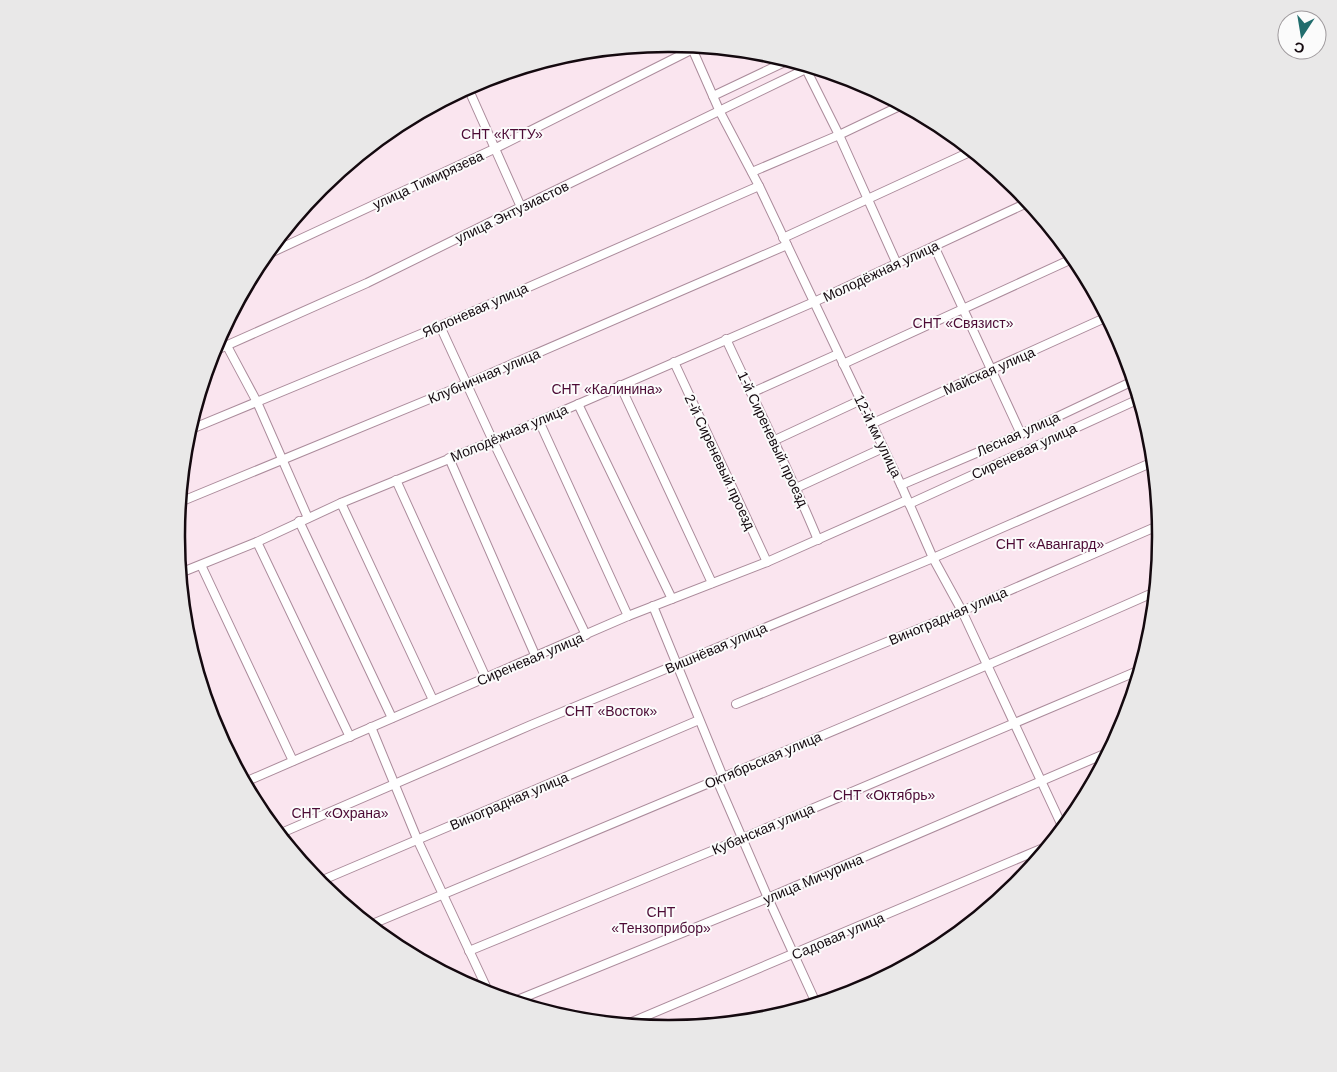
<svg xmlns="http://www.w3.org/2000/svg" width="1337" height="1072" font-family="Arial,sans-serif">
<rect width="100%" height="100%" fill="#fbfbfb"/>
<circle fill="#fae5ef" cx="668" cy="536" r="491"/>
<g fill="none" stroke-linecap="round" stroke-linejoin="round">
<g stroke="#ab8b9b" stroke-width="10">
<g id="street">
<polyline points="691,46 720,112 759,186 901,485 933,558 962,611 1063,828"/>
<polyline points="806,69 839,135 897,264"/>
<polyline points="468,88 521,207"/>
<polyline points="713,96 789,60"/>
<polyline points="440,103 495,77"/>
<polyline points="752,172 839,135 902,105"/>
<polyline points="783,238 972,151"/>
<polyline points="934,246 1021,434"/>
<polyline points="264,256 494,149 697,47"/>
<polyline points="440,326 493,441 586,635"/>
<path d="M726 339C757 406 790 472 818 540"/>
<polyline points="227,346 257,402 308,518"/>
<polyline points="212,352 367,283 521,207 810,67"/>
<polyline points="674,362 767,562"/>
<polyline points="843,364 1074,258"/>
<polyline points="620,385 712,583"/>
<polyline points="751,393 838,354"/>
<polyline points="578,404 672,599"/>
<polyline points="539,421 628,616"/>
<polyline points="871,424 1107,317"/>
<polyline points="189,430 440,326 759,186"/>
<polyline points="773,441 861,400"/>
<polyline points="449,458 536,657"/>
<polyline points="396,480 486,678"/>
<polyline points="901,485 1021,434 1133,381"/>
<polyline points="796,488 883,448"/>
<polyline points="180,502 466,384 787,245"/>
<polyline points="341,503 433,700"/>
<polyline points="909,504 1139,399"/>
<polyline points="299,521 392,718"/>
<polyline points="257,542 350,737"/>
<polyline points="201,565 293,761"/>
<polyline points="180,573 257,542 341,503 493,441 814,302 1029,202"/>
<polyline points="653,606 723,777"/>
<polyline points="736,704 962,611 1160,525"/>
<polyline points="371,727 418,841 489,993"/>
<polyline points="717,780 768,898 816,1003"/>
<polyline points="245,782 628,616 767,562 907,500"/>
<polyline points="279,834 531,725 933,558 1153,462"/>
<polyline points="318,882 699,720"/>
<path d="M370 925C632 815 895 707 1155 592"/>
<polyline points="469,951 743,838 1140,670"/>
<polyline points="515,1001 768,898 1109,752"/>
<polyline points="627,1024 1048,846"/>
</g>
</g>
<use href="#street" stroke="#fff" stroke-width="8"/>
</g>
<g text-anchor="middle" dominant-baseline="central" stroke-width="4" stroke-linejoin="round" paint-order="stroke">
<g font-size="14" fill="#4c0b35" stroke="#fbfbfb">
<text x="502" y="134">СНТ «КТТУ»</text>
<text x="963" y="323">СНТ «Связист»</text>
<text x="607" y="389">СНТ «Калинина»</text>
<text x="1050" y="544">СНТ «Авангард»</text>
<text x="611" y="711">СНТ «Восток»</text>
<text x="884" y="795">СНТ «Октябрь»</text>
<text x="340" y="813">СНТ «Охрана»</text>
<text x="661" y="912">СНТ<tspan x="661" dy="16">«Тензоприбор»</tspan></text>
</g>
<g font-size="14" fill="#14090f" stroke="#fbfbfb">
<text transform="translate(428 180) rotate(-25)">улица Тимирязева</text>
<text transform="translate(512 212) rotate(-26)">улица Энтузиастов</text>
<text transform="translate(881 271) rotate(-25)">Молодёжная улица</text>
<text transform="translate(475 310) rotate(-24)">Яблоневая улица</text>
<text transform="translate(989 371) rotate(-24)">Майская улица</text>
<text transform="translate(484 376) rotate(-23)">Клубничная улица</text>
<text transform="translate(509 433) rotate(-23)">Молодёжная улица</text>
<text transform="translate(1018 434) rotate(-24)">Лесная улица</text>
<text transform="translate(878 436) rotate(64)">12-й км улица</text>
<text transform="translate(773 439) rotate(65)">1-й Сиреневый проезд</text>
<text transform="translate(1024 451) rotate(-25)">Сиреневая улица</text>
<text transform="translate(720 462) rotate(65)">2-й Сиреневый проезд</text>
<text transform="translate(948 616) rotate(-23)">Виноградная улица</text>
<text transform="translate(716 648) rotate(-23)">Вишнёвая улица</text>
<text transform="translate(530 659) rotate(-23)">Сиреневая улица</text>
<text transform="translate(763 760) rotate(-23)">Октябрьская улица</text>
<text transform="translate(509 801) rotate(-23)">Виноградная улица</text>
<text transform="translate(763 829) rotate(-23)">Кубанская улица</text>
<text transform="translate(813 879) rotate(-23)">улица Мичурина</text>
<text transform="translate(838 936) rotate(-23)">Садовая улица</text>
</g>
</g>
<path d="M0 0H1337V1072H0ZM668 52H669A483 483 0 0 1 1152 535V537A483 483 0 0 1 669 1020H668A483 483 0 0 1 185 537V535A483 483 0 0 1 668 52Z" fill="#e9e8e8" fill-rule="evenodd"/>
<path fill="none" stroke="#14090f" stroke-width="2.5" d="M668 52H669A483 483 0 0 1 1152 535V537A483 483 0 0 1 669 1020H668A483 483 0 0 1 185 537V535A483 483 0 0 1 668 52Z"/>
<g transform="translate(1302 35) rotate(192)"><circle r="24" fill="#fbfbfb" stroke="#9f9a9d"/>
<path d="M0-4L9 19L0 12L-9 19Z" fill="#216d6d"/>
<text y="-8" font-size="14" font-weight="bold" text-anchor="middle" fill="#14090f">С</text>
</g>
</svg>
